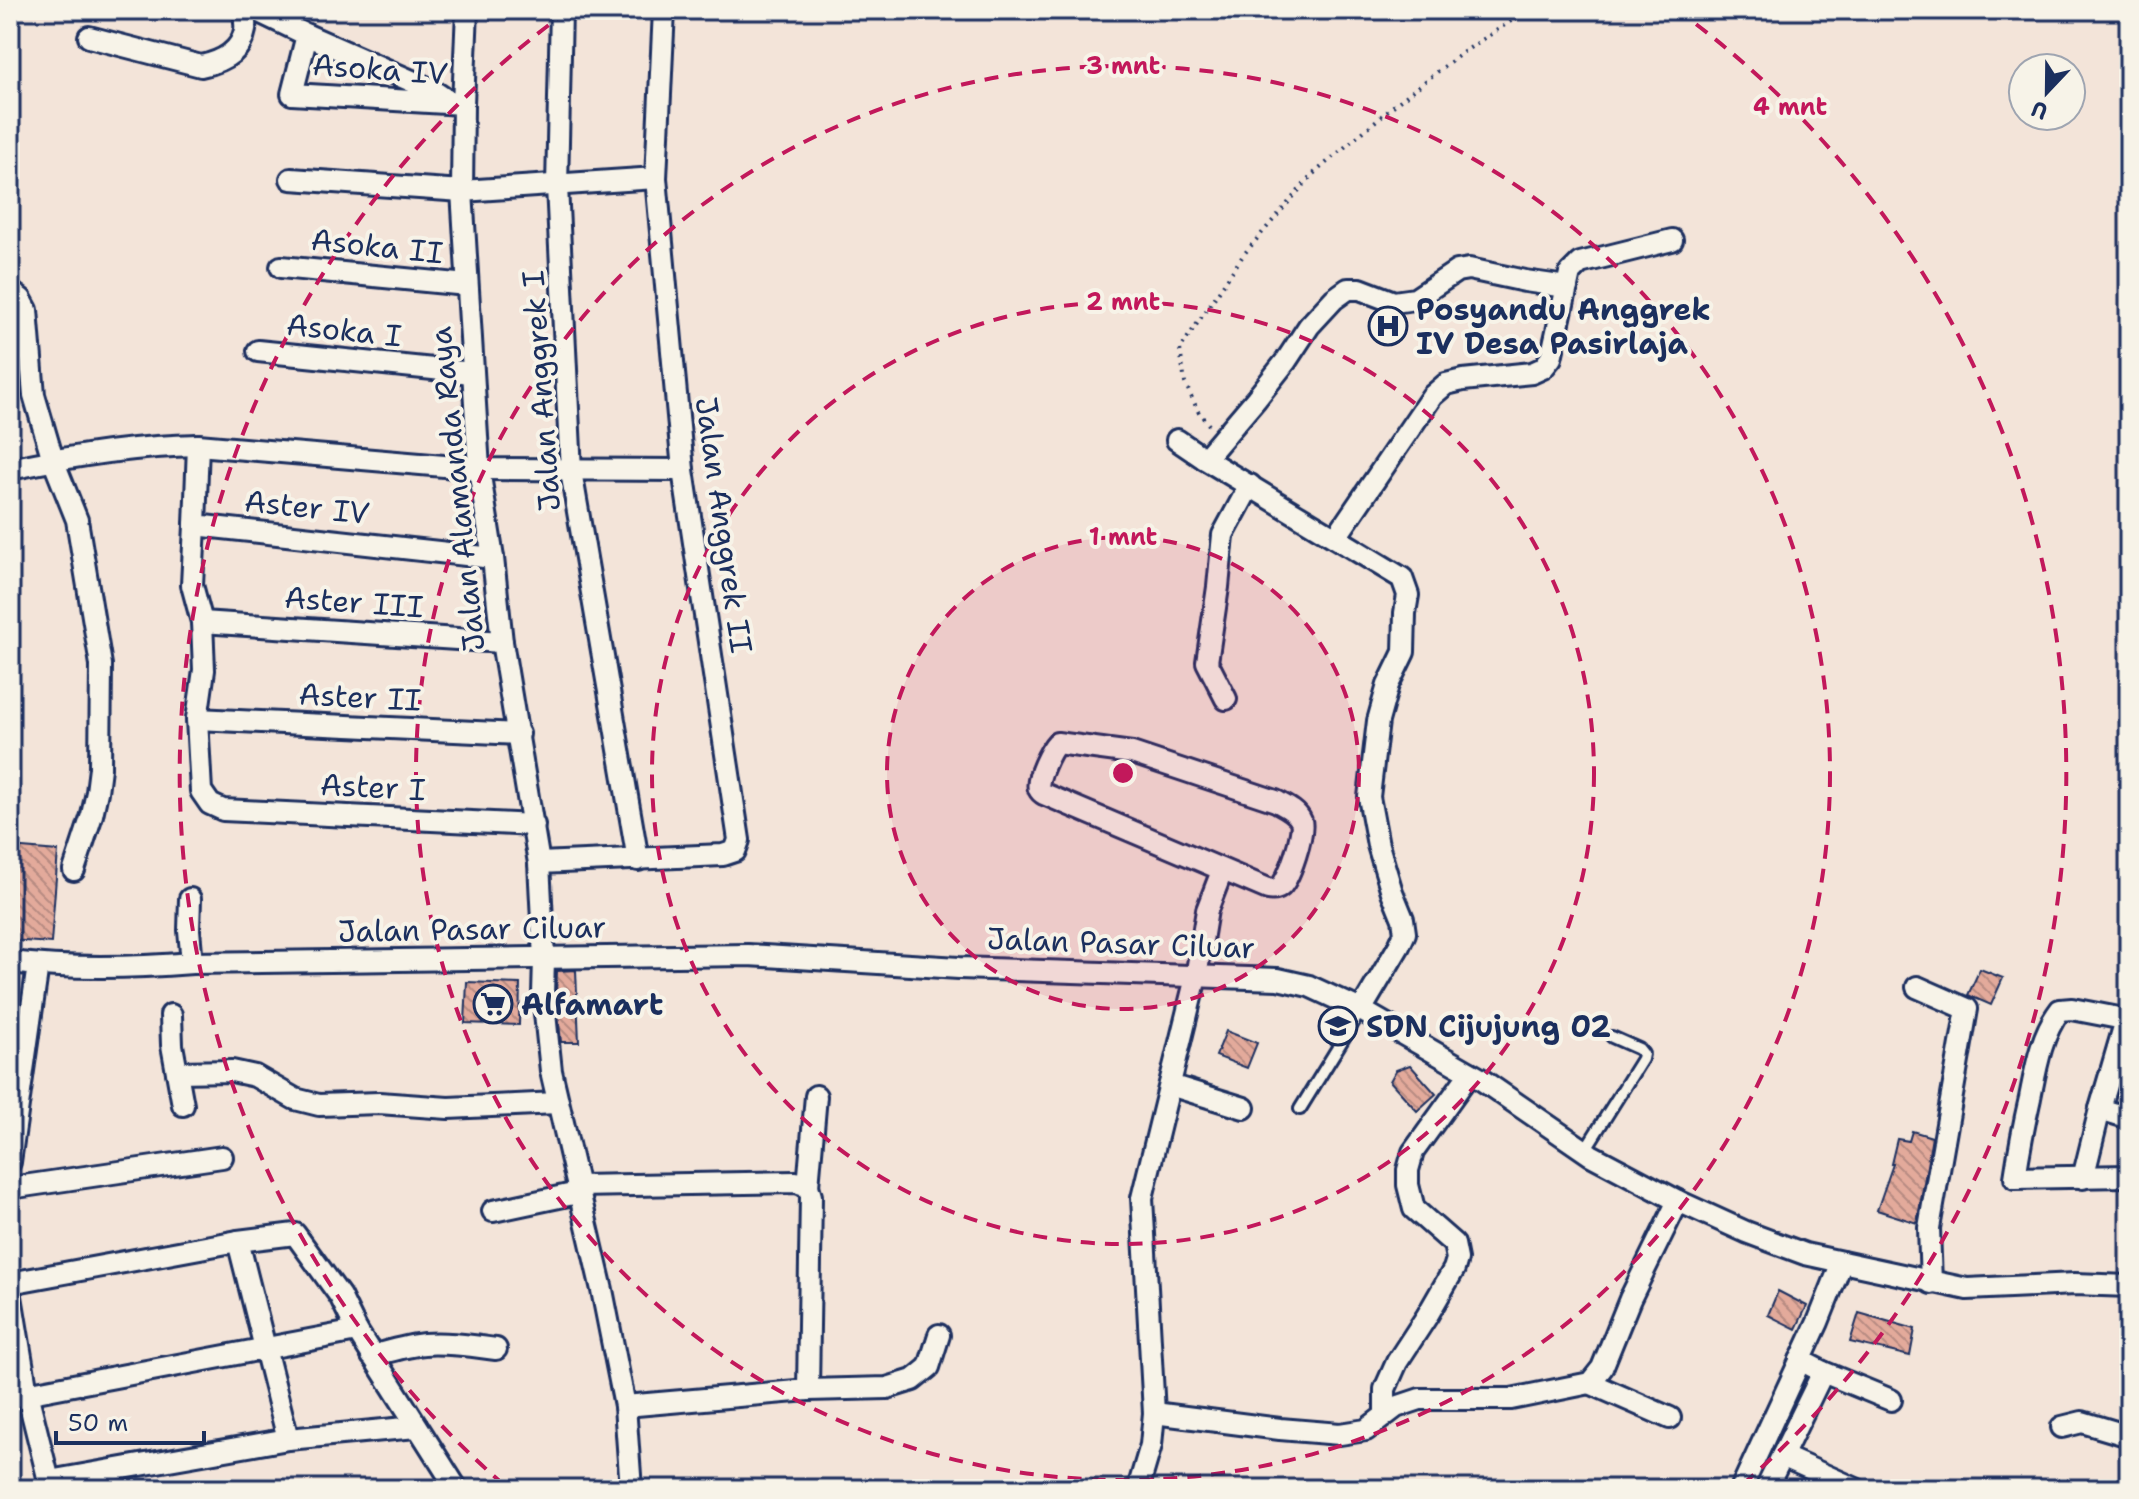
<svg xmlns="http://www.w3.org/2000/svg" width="2139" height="1499" font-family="'Shantell Sans',sans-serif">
<defs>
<pattern id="building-back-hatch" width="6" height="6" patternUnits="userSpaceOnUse" patternTransform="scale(2)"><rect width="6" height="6" fill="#e3aa9b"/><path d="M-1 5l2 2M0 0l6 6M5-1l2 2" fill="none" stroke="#b78b82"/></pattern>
</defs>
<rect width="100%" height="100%" fill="#f3e4d9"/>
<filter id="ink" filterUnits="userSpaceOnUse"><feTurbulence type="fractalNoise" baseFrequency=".0125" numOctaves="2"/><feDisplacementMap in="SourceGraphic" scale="16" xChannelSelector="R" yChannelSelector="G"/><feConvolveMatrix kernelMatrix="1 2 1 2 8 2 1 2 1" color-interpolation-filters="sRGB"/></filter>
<g filter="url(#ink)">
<g fill="url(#building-back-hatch)" stroke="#1b2f5e" stroke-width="2">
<polygon points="10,847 58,851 51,943 10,940"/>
<polygon points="1980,969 2003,978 1991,1005 1968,995"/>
<polygon points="576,970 579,1042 561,1042 556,994 557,971"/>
<polygon points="467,982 520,984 519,1025 465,1023"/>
<polygon points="1226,1031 1257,1043 1247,1068 1216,1056"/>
<polygon points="1410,1065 1436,1094 1417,1111 1390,1081 1396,1070"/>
<polygon points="1912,1131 1932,1137 1917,1223 1877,1210 1893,1164 1891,1164 1897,1139 1909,1141"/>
<polygon points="1778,1291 1807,1306 1796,1329 1768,1315"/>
<polygon points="1859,1313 1915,1329 1910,1356 1850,1342"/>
</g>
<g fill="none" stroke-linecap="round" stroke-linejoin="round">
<g stroke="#1b2f5e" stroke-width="16">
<g id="lane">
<polyline points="1300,1109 1361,1010"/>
<polyline points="1585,1150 1642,1059 1643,1054 1639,1049 1612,1037"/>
</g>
</g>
<g stroke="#1b2f5e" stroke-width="26">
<g id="street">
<polyline points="255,10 307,35 432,90 450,102"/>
<polyline points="467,10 463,104 462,191 479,469 493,558 502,642 539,863 544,959 543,994 551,1071 602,1290 625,1406 631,1489"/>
<polyline points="561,10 557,186 571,471 638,860"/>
<polyline points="307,35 292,94 463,104"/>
<path d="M89 37 201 66C221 62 241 53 245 30 246 25 244 16 244 10"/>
<polyline points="291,179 462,191 656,178"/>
<polyline points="281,267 467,285"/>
<polyline points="10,291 21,299 27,310 34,395 53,460 77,520 101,665 100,768 97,792 92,815 74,870"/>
<polyline points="258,351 472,373"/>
<polyline points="1177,440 1205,459 1402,578 1408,595 1405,613 1404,652 1388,685 1378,721 1369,797 1378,845 1392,892 1403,919 1405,933 1399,946 1361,1010"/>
<polyline points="198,445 195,525 493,558"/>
<polyline points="1205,459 1256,399 1286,361 1309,326 1334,299 1348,289 1360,289 1394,302 1415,299 1457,271 1469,269 1525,281 1567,287"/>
<path d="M10 469C72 456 135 446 198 445L479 469 683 470"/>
<polyline points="195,525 192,585 202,622 204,670 197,719 201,791 210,804 223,810 534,825"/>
<polyline points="1336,537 1432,396 1446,384 1463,380 1532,373 1543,368 1551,358 1570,273 1580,263 1672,240"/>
<polyline points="202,622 502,642"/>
<polyline points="1226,699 1207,662 1218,587 1223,535 1250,485"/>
<polyline points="197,719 519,734"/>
<path d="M1057 743 1132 753 1276 801C1285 806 1297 811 1301 821 1305 831 1289 881 1280 887 1276 890 1273 890 1268 889L1044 794C1042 793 1040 791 1039 789 1035 780 1051 749 1057 743Z"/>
<polyline points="539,863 723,855 735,851 739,840 683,470 656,178 664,10"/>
<polyline points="190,899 189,930 192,963"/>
<path d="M10 962C69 969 132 968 192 963L748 955 959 968 1278 979 1309 986 1361 1010 1479 1078 1591 1155 1678 1201 1746 1232 1805 1254 1967 1289 2075 1284 2129 1286"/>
<polyline points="1917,987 1967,1009 1929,1228 1931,1283"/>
<polyline points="171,1015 172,1045 183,1105"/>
<path d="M2129 1020 2072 1009 2060 1010C2041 1035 2036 1068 2030 1098 2024 1124 2019 1151 2015 1178L2129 1176"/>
<polyline points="177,1072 232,1071 255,1076 295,1099 319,1105 379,1103 448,1108 557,1103"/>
<polyline points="1170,1085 1244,1108"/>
<polyline points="2100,1109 2129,1118"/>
<polyline points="10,1162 38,965"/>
<polyline points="2083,1178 2100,1109 2126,1020"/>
<polyline points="577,1186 796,1182 808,1186 811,1196 808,1390"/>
<polyline points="808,1186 816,1096"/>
<polyline points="10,1188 222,1157"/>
<polyline points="493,1211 578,1193"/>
<polyline points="238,1241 288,1439"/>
<polyline points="10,1283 238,1241 295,1234 340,1296 357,1331 457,1489"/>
<polyline points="10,1290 27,1393 51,1489"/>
<path d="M372 1356C389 1351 406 1346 424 1344 447 1342 472 1346 496 1349"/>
<polyline points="1823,1372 1891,1400"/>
<polyline points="1590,1383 1670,1418"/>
<polyline points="10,1397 357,1331"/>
<polyline points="625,1406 808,1390 887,1388 913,1380 929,1367 939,1335"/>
<polyline points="1154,1413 1280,1429 1340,1434 1366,1430 1396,1407 1420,1399 1511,1399 1590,1383 1602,1368 1630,1299 1678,1201"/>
<polyline points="1385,1414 1385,1389 1397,1362 1427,1316 1454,1269 1457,1259 1454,1244 1414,1209 1408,1185 1408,1170 1413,1152 1470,1073"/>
<polyline points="2062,1427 2082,1422 2129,1436"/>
<polyline points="1782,1456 1856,1489"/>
<polyline points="49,1481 288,1439 416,1427"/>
<polyline points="1138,1489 1151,1445 1154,1413 1142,1198 1196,977 1207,910 1222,871"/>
<polyline points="1741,1489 1818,1322 1842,1262"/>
<polyline points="1766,1489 1823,1372 1800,1360"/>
</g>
</g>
<polyline stroke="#1b2f5e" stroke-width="4" stroke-dasharray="2 6" stroke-linecap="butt" points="1209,425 1199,413 1185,383 1180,349 1244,254 1312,175 1398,102 1462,53 1528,10"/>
<use href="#lane" stroke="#f7f3e8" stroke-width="10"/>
<use href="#street" stroke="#f7f3e8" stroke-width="20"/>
</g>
</g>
<circle cx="1123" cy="773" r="236" fill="#c2185b" fill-opacity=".12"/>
<g fill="none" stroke="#c2185b" stroke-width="4" stroke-dasharray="14 10">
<circle cx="1123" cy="773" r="236"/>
<circle cx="1123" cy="773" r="471"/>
<circle cx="1123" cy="773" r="707"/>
<path d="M504 1485A943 943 0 0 1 569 10M1677 10A943 943 0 0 1 1742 1485"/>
</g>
<defs>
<g id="hospital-ring" transform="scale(2)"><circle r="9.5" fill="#f7f3e8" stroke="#1b2f5e" stroke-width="1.5"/><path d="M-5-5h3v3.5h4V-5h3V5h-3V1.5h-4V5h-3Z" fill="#1b2f5e"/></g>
<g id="supermarket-ring" transform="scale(2)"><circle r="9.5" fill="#f7f3e8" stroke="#1b2f5e" stroke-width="1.5"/><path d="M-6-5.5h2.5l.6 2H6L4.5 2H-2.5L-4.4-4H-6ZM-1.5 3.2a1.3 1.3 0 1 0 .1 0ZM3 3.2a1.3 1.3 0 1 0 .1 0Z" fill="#1b2f5e"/></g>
<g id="school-ring" transform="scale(2)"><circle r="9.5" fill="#f7f3e8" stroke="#1b2f5e" stroke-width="1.5"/><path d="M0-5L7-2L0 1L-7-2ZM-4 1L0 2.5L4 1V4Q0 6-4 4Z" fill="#1b2f5e"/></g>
</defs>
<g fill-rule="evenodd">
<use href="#hospital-ring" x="1388" y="326"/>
<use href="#supermarket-ring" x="493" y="1004"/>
<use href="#school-ring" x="1338" y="1026"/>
</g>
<g text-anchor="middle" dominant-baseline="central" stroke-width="8" stroke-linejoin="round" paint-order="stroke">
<g font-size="30" fill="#1b2f5e" stroke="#f7f3e8">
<text transform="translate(380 69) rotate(4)">Asoka IV</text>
<text transform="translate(377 246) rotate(6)">Asoka II</text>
<text transform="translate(344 330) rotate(6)">Asoka I</text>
<text transform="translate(541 391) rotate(-94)">Jalan Anggrek I</text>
<text transform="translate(457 489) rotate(-96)">Jalan Alamanda Raya</text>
<text transform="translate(307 507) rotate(6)">Aster IV</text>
<text transform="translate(724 525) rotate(82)">Jalan Anggrek II</text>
<text transform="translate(354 602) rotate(4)">Aster III</text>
<text transform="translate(360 697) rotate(3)">Aster II</text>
<text transform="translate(373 787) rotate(3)">Aster I</text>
<text transform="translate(472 929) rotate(-1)">Jalan Pasar Ciluar</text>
<text transform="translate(1121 943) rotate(2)">Jalan Pasar Ciluar</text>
</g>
<g font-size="30" font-weight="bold" fill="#1b2f5e" stroke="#f7f3e8" text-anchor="start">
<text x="1416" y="309">Posyandu Anggrek<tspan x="1416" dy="34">IV Desa Pasirlaja</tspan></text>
<text x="521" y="1004">Alfamart</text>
<text x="1366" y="1026">SDN Cijujung 02</text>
</g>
</g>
<circle cx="1123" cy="773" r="12" fill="#c2185b" stroke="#f7f3e8" stroke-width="4"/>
<g font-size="24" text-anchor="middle" font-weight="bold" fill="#c2185b" stroke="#f7f3e8" stroke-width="8" stroke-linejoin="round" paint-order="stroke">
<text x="1123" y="74">3 mnt</text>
<text x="1790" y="115">4 mnt</text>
<text x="1123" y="310">2 mnt</text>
<text x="1123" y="545">1 mnt</text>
</g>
<rect width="2139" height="1499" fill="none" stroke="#f7f3e8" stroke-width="40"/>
<rect x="20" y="20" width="2099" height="1459" fill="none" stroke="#1b2f5e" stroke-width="3" filter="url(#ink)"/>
<g transform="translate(2047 92) rotate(202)"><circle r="38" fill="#f7f3e8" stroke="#9fa5b1" stroke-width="2"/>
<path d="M0-6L14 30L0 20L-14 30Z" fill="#1b2f5e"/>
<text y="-12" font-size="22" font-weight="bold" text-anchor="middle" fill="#1b2f5e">U</text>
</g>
<path d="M56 1431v12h148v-12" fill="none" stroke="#1b2f5e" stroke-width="4"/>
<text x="68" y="1431" font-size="24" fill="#1b2f5e" stroke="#f7f3e8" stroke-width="6" paint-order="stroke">50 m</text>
</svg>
